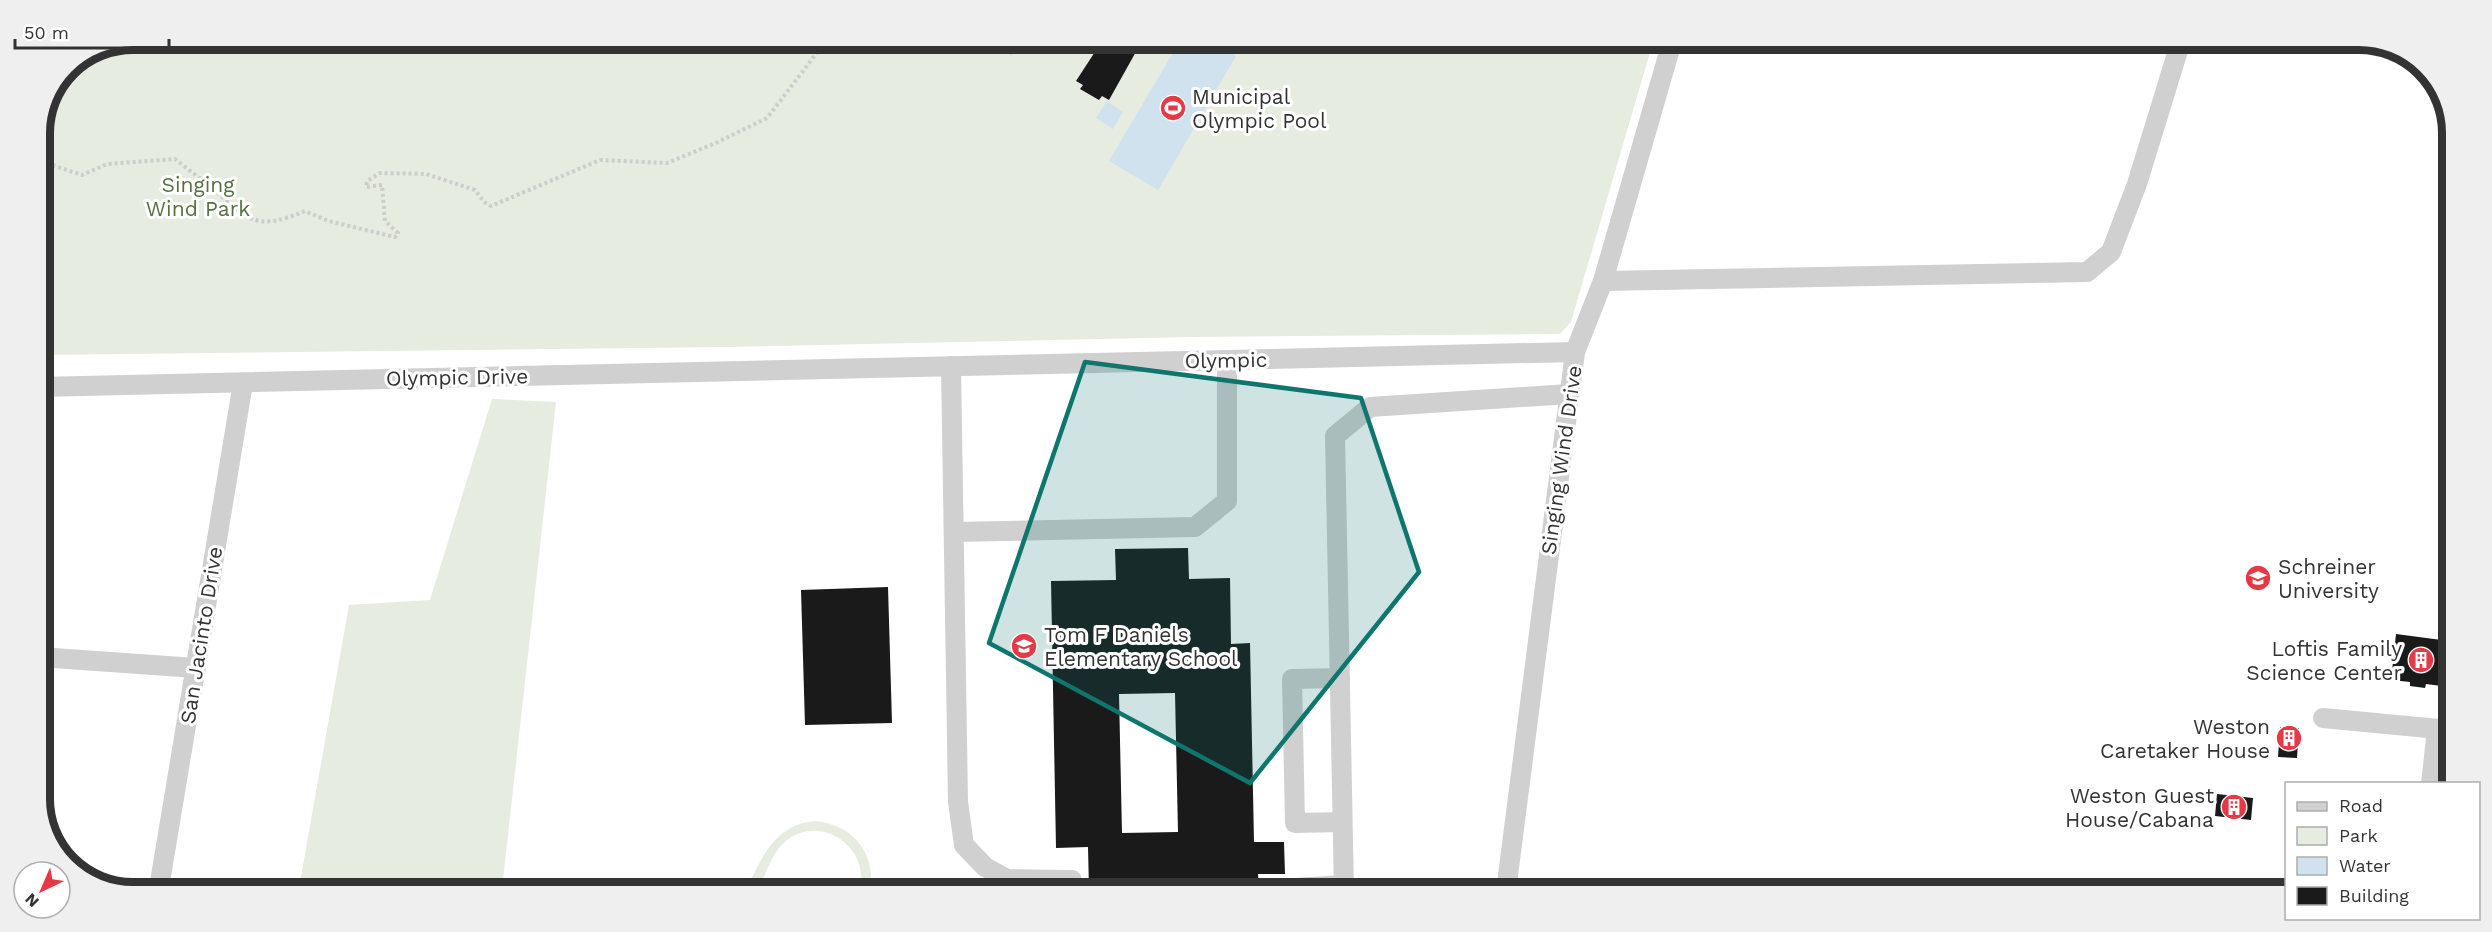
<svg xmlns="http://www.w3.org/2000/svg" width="2492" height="932" font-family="'Work Sans',sans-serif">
<rect width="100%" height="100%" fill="#fff"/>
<g fill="#e6ecdf">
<polygon points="133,39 1653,42 1571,322 1560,334 1192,337 726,347 39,355 39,127 67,66"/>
<polygon points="492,399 556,402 502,889 299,888 349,605 430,600"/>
<path d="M814 821C852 824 875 851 871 890H860C870 847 821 813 786 841 772 852 766 874 758 889H746C763 857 773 826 814 821Z"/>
</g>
<g fill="#cfe2ee">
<polygon points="1180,41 1212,41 1236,56 1158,190 1109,161"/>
<polygon points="1107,101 1123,112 1113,129 1096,118"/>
</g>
<g fill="#1a1a1a" fill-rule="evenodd">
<polygon points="1102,41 1142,41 1109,100 1102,96 1099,100 1080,89 1083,85 1076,81"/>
<path d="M1188 548 1189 579 1230 578 1231 644 1250 643 1254 842H1284L1285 874H1258L1259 891 1089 890 1088 847 1056 848 1051 581 1116 580 1115 549ZM1175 693 1178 832 1122 833 1119 694Z"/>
<polygon points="888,587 892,723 805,725 801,590"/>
<polygon points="2396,634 2449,641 2449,687 2426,684 2425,688 2410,686 2410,682 2391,680"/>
<polygon points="2280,727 2299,728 2297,758 2278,757"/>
<polygon points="2217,794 2253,798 2251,820 2215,816"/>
</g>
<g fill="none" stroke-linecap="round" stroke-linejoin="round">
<g stroke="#cdcdcd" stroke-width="4" stroke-dasharray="3 3" stroke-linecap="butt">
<polyline points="1010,54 1021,41"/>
<path d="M39 153 55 166 82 175 107 164 175 159C187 169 200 178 212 188 249 220 255 232 305 211L328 221 395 237 398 233 385 221 382 185 366 187 367 181 380 173 426 174 475 190 484 202 491 206 600 160 667 163 718 142 767 118 826 41"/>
</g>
<g stroke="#d0d0d0" stroke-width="20">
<polyline points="1603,281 2087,272 2111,252 2137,184 2180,44"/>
<polyline points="951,366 958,802 964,845 985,867 1007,879 1072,880"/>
<polyline points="39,387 1575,352"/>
<polyline points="954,532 1195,527 1227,501 1227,360"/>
<polyline points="39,657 196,668"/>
<polyline points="1340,678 1292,679 1295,823 1342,822"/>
<polyline points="2323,718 2449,730"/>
<polyline points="2431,784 2437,729"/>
<polyline points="159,888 243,383"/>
<polyline points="1294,891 1294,888 1344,885"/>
<polyline points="1344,891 1335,436 1370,407 1569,394"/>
<polyline points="1506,891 1575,352 1603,281 1672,42"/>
</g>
</g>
<path fill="#0f766e" fill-opacity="0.2" stroke="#0f766e" stroke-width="4.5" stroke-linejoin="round" d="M1085 362 1361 398 1419 572 1250 783 989 643Z"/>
<defs>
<g id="stadium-disc" transform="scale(1.35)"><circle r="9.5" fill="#e63946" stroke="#fff"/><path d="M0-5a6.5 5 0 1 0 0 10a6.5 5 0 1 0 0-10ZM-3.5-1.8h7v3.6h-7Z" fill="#fff"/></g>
<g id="university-disc" transform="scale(1.35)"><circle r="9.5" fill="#e63946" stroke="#fff"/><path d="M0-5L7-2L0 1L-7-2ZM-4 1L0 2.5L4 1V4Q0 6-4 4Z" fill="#fff"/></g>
<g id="school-disc" transform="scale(1.35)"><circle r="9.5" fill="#e63946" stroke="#fff"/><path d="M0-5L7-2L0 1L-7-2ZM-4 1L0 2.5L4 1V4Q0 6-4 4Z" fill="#fff"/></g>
<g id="building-disc" transform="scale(1.35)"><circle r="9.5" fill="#e63946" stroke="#fff"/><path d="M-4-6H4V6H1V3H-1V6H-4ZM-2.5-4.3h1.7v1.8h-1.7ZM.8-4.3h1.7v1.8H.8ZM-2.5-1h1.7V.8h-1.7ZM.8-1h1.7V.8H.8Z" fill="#fff"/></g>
</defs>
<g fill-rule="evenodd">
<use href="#stadium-disc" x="1173" y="108"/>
<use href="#university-disc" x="2258" y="578"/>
<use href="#school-disc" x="1024" y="646"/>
<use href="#building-disc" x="2421" y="660"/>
<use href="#building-disc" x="2289" y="738"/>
<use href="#building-disc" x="2234" y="807"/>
</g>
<g text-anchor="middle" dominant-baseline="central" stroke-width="6" stroke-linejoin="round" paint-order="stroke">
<g font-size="21" fill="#333" stroke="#fff" text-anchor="start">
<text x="1192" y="96">Municipal<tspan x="1192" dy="24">Olympic Pool</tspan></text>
<text x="2278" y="566">Schreiner<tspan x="2278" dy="24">University</tspan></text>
<text x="1044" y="634">Tom F Daniels<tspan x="1044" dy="24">Elementary School</tspan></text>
<text x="2402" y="648" text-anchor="end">Loftis Family<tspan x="2402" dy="24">Science Center</tspan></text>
<text x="2270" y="726" text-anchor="end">Weston<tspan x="2270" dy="24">Caretaker House</tspan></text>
<text x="2214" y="795" text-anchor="end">Weston Guest<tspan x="2214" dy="24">House/Cabana</tspan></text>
</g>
<g font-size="21" fill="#56703f" stroke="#fff">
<text x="198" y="184">Singing<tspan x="198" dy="24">Wind Park</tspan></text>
</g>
<g font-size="21" fill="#333" stroke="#fff">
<text transform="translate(1226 360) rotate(-1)">Olympic</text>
<text transform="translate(457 377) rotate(-1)">Olympic Drive</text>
<text transform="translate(1561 460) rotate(-82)">Singing Wind Drive</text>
<text transform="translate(201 635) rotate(-81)">San Jacinto Drive</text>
</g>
</g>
<path d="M0 0H2492V932H0ZM133 50H2359A83 83 0 0 1 2442 133V799A83 83 0 0 1 2359 882H133A83 83 0 0 1 50 799V133A83 83 0 0 1 133 50Z" fill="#efefef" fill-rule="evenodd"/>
<path fill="none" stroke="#333" stroke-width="8" d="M133 50H2359A83 83 0 0 1 2442 133V799A83 83 0 0 1 2359 882H133A83 83 0 0 1 50 799V133A83 83 0 0 1 133 50Z"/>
<rect x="2285" y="782" width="195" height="138" fill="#ffffff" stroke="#adadad" stroke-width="1.5"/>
<rect x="2297" y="802" width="30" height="9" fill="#d0d0d0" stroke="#adadad" stroke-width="1.5"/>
<text x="2339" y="812" font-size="18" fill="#333333">Road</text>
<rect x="2297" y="827" width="30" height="18" fill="#e6ecdf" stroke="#adadad" stroke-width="1.5"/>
<text x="2339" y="842" font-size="18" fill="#333333">Park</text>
<rect x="2297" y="857" width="30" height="18" fill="#cfe2ee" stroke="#adadad" stroke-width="1.5"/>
<text x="2339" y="872" font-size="18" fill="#333333">Water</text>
<rect x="2297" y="887" width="30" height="18" fill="#1a1a1a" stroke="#adadad" stroke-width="1.5"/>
<text x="2339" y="902" font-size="18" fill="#333333">Building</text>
<g transform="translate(42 890) rotate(224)"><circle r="28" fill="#ffffff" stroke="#adadad" stroke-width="1.5"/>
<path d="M0-4.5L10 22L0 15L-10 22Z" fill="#e63946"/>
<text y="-9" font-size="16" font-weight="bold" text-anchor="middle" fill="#333333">N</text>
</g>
<path d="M15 39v9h154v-9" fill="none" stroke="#333333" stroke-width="3"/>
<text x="24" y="39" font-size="18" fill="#333333" stroke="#ffffff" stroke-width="4.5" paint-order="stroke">50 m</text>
</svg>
